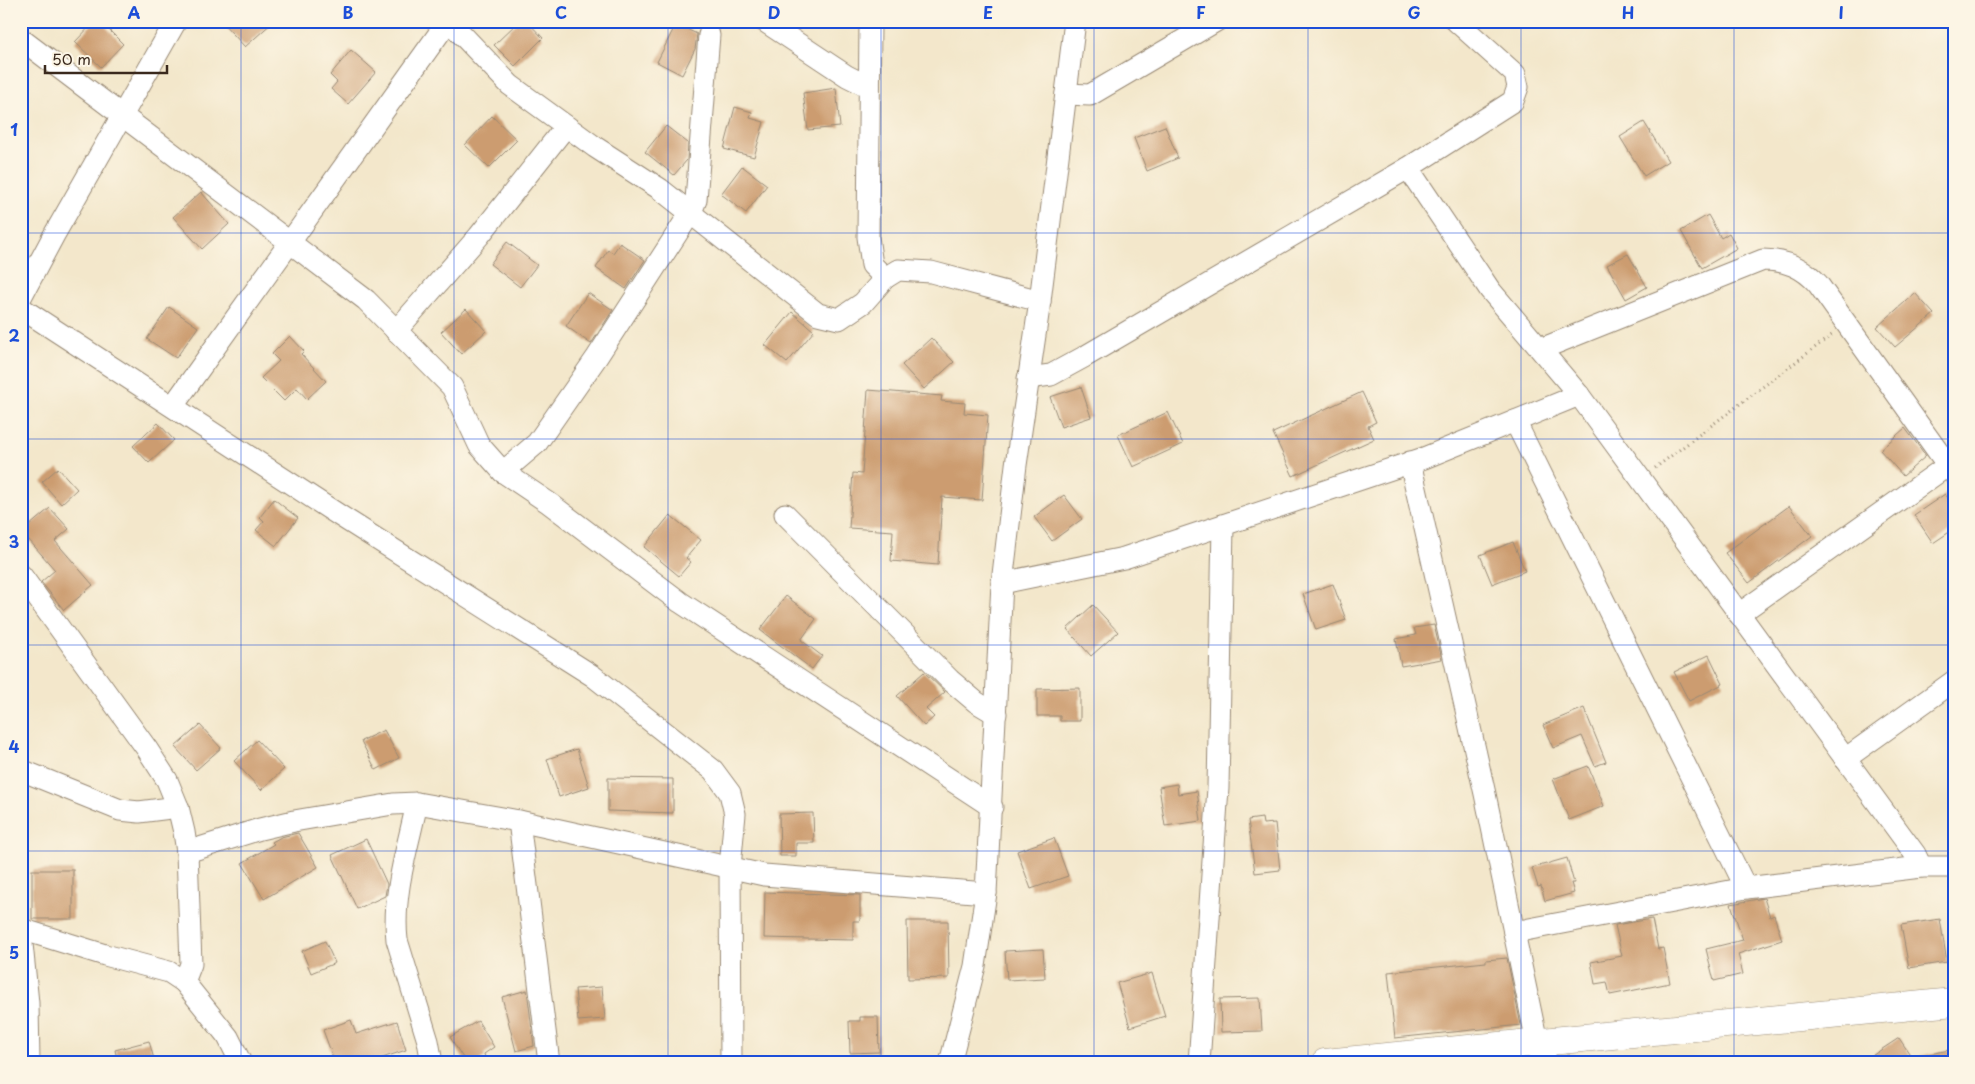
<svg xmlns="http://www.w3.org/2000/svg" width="1975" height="1084" font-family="'Playpen Sans',sans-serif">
<rect width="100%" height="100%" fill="#fcf5e5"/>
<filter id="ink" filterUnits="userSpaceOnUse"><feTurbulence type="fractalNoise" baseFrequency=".02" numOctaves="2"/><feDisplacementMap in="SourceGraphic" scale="10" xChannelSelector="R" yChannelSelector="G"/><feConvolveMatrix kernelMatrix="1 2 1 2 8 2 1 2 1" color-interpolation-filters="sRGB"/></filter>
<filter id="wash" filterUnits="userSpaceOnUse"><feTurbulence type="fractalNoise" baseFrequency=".0096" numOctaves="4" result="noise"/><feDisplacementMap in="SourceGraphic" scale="20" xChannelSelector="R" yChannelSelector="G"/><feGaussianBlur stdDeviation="1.12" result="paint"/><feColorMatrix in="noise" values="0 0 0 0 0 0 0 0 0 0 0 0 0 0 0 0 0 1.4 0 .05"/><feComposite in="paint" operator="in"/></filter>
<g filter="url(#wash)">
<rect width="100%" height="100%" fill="#f3e7cb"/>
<g id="blocks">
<g fill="#cc9c70">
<polygon points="95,21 100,21 123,44 101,67 75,42"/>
<polygon points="221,21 274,21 245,47"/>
<polygon points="519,21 527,21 543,38 515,66 494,45"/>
<polygon points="676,24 697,34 695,49 682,75 657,62"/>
<polygon points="351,50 376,72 348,104 331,89 337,82 330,75"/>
<polygon points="836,88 840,127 808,130 803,93"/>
<polygon points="735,107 752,112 750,118 764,122 754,157 724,149"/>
<polygon points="492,116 517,140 489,168 465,145"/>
<polygon points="1644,122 1668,161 1644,176 1620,137"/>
<polygon points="666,126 688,143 687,160 674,175 645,152"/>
<polygon points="1165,126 1178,158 1147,171 1134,138"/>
<polygon points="742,166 767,185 746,213 721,194"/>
<polygon points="201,192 229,224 202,249 173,217"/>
<polygon points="1708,215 1721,238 1729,233 1737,248 1702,268 1681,231"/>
<polygon points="507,242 537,265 520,287 490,264"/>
<polygon points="620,243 645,260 626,289 596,268 608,250 613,253"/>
<polygon points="1628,254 1647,287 1626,299 1607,265"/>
<polygon points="588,293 613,310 591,344 566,326"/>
<polygon points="1915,293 1934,314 1895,347 1877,327"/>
<polygon points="169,307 198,327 176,358 147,339"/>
<polygon points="466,309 486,331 461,354 441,332"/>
<polygon points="792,312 814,331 787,363 765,345"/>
<polygon points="290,336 304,351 301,354 326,381 307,399 297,388 284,401 261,378 279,361 272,354"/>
<polygon points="931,338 954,362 924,389 902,365"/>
<polygon points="1081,387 1091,417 1061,427 1050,397"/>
<polygon points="868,390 942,396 941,401 965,403 964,413 988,415 982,500 942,497 938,565 891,561 893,531 849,528 853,473 862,474"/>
<polygon points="1362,392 1376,422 1368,426 1374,439 1293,476 1273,433"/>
<polygon points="1168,412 1183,444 1133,467 1118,435"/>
<polygon points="158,423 174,440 149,463 133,446"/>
<polygon points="1905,428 1926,456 1903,476 1880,450"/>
<polygon points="58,468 77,489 61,504 42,482"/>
<polygon points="1945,494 1954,506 1954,529 1933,543 1914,515"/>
<polygon points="1064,495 1082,519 1052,541 1034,517"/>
<polygon points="274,499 298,518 276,546 256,530 264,521 260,517"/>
<polygon points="1789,506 1812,536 1749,583 1725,553"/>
<polygon points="50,508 69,529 55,541 93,585 64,610 41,582 55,570 22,532"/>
<polygon points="670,515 701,540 686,558 691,562 679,576 644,547"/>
<polygon points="1513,542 1525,571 1492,584 1480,555"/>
<polygon points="1333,584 1346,620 1316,630 1303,594"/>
<polygon points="786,596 816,619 801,640 822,656 812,669 760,630"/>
<polygon points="1093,605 1118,632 1091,656 1067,629"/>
<polygon points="1434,625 1442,659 1401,666 1396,639 1416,635 1414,628"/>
<polygon points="1709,655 1723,684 1689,701 1674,672"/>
<polygon points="924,672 945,692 926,709 934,717 924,726 897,696"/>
<polygon points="1080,688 1080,721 1060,721 1060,716 1037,716 1037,689"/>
<polygon points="1584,708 1606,762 1595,766 1582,736 1553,748 1543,725"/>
<polygon points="200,725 221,748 196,770 175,747"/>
<polygon points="384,730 399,758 376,770 361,741"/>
<polygon points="257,740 284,769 261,790 234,761"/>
<polygon points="577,749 589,787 559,797 547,759"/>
<polygon points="1588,766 1604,806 1569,820 1553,779"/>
<polygon points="608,778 673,779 673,813 608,811"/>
<polygon points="1177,784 1178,794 1197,791 1201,821 1165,826 1159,787"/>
<polygon points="813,813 814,843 796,843 796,856 780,856 779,814"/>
<polygon points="1262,818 1263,824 1275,823 1280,870 1255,873 1248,820"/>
<polygon points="298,833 318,867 264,899 242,863 274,844 272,842 281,837"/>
<polygon points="1054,838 1068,876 1031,889 1017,851"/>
<polygon points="366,839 387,884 385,896 357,909 332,855"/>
<polygon points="1567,858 1574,883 1571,883 1574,893 1545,901 1541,886 1538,887 1532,868"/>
<rect x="32" y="870" width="41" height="49"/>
<polygon points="765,892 860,895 860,921 853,921 853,940 764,938"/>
<polygon points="1764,898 1770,917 1774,915 1782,940 1738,954 1743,974 1714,981 1706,949 1743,940 1731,904"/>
<polygon points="1652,919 1658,949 1663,948 1670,983 1610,995 1607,982 1595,984 1591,962 1622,956 1615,925"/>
<polygon points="1940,919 1947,962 1909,968 1901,925"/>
<polygon points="907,921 948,921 949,978 908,979"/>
<polygon points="325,941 335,963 311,973 302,951"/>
<polygon points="1043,949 1045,978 1007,980 1005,951"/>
<polygon points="1507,958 1521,1025 1395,1038 1388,972 1486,962 1486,960"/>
<polygon points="1152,973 1165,1016 1130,1027 1117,983"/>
<polygon points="602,987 605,1019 578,1021 575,989"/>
<polygon points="527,990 534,1046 516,1051 502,997"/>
<polygon points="1260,998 1262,1031 1221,1032 1220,999"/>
<polygon points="860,1017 878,1017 879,1052 850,1053 849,1021 860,1021"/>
<polygon points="351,1020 356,1034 397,1021 406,1050 367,1063 335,1063 323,1030"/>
<polygon points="478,1021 494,1047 484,1054 485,1057 475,1063 466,1063 450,1037"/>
<polygon points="1899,1038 1915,1062 1915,1057 1954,1049 1954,1063 1861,1063"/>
<polygon points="149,1041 155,1063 118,1063 115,1050"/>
</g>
</g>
</g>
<g filter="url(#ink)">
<use href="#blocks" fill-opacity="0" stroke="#978874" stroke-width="1"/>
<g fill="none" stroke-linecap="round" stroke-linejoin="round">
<g stroke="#978874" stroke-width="23">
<g id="minor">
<polyline points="449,21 510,85 595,147 660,189 818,314 839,319 863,303 885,278 898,270 931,272 1040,301"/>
<polyline points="764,21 847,76 869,87"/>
<polyline points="870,21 868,237 872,265 885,278"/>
<polyline points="21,39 366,300 452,387 479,445 503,472 549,503 680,602 992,807"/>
<polyline points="1066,94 1090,95 1216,21"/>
<polyline points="1408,168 1490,290 1579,395 1915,854 1921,867"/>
<polyline points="21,297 54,235 176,21"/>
<polyline points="21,308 342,517 593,676 713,770 730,793 735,814 730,867 731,1063"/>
<polyline points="396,331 479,236 566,126"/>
<path d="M1541 349 1763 260C1786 260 1803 267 1818 284L1954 474"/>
<polyline points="1028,378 1051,375 1084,357 1408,168 1513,101 1518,87 1515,74 1456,21"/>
<polyline points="173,406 448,21"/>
<polyline points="1515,421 1746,888"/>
<polyline points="1410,462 1485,794 1537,1042 1548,1063"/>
<polyline points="503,472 537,443 597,357 691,212 696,200 709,35"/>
<polyline points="785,514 950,680 976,702 996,714"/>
<polyline points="21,575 147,749 167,780 178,807 184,832 187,852 191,964 184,982"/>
<polyline points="1002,583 1124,558 1424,458 1579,395"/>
<polyline points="1739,614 1947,466"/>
<polyline points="1845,759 1954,681"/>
<polyline points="21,770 120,810 139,812 178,807"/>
<path d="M417 803C408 847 392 894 397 940L428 1041 432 1063"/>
<polyline points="519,821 549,1063"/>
<polyline points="187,852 260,829 294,821 393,804 417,803 519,821 764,875 986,893"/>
<polyline points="21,929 105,955 169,972 184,982 228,1037 241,1063"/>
<polyline points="1514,932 1746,888 1921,867 1954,867"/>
<polyline points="21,934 28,1003 29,1063"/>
<polyline points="950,1063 975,966 986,893 1002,583 1016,465 1040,301 1075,21"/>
<polyline points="1199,1063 1218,788 1223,525"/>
</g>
</g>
<g stroke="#978874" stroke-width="29">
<polyline id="major" points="1325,1063 1954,1002"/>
</g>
<polyline stroke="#978874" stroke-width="3" stroke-dasharray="1 4" stroke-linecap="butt" points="1655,468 1833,334"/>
<use href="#minor" stroke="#fff" stroke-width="21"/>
<use href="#major" stroke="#fff" stroke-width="28"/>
</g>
</g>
<path fill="none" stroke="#1d4ed8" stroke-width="1" stroke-opacity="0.55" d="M241 21V1063M454 21V1063M668 21V1063M881 21V1063M1094 21V1063M1308 21V1063M1521 21V1063M1734 21V1063M21 233H1954M21 439H1954M21 645H1954M21 851H1954"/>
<rect width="1975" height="1084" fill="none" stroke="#fcf5e5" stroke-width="55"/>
<path d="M45 65v8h122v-8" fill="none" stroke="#3b2a1e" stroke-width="2.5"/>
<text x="52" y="65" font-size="15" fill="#3b2a1e" stroke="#fcf5e5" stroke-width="4" paint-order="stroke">50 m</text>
<rect x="28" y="28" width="1920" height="1028" fill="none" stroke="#1d4ed8" stroke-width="2"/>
<g font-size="16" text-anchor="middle" font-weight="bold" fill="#1d4ed8">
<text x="134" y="19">A</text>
<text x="348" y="19">B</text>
<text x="561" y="19">C</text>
<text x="774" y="19">D</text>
<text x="988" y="19">E</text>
<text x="1201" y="19">F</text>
<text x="1414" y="19">G</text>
<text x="1628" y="19">H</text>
<text x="1841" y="19">I</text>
<text x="14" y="136">1</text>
<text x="14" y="342">2</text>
<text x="14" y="548">3</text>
<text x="14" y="753">4</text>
<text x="14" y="959">5</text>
</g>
</svg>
